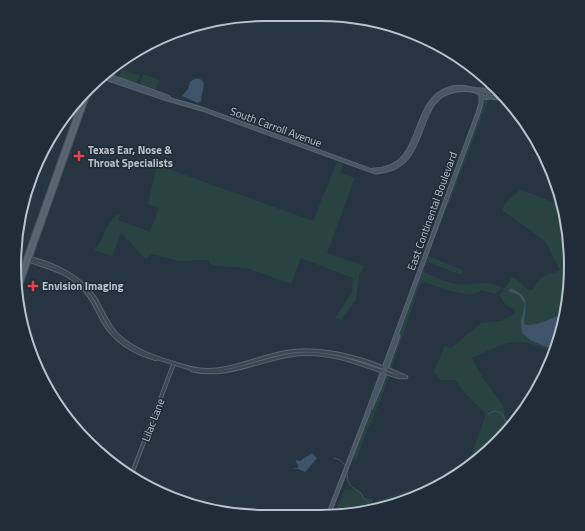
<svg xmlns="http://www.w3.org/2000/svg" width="585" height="531" font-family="'Titillium Web',sans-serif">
<rect width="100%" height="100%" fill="#273542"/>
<g fill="#294343">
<polygon points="122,69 138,75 140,74 137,82 133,82 119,78 118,77 121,73 124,73 121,72"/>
<polygon points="143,74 159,80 156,89 153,90 140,84 140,83"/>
<path d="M487 97 502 99 504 102 490 99 487 103 449 204H448L428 256 463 270 462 275 427 262 423 272C433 276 445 282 456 284 471 286 489 279 502 288L495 294 482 290C469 301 438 286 424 282L420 284 392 367 393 369 405 374 404 376 388 370V368L396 348 405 311 483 101Z"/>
<path d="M337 162 343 164 341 173 355 178 327 253 364 266 359 276 356 300 341 320 335 318 352 293 353 278 301 258 291 284 247 268 216 266 210 264 209 261C201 259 189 261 180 261 173 260 167 257 161 257L160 256C153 253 151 254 146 259L121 233 112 257 94 250C106 240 105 219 120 214L118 220 150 232 159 208 148 204 157 165 313 221Z"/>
<path d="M520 190 543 198 562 207 566 216V314L551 351C543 348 535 344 527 343 508 338 488 351 472 358L483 378 503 406 507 420 503 431 467 467 486 414 463 391 455 380H441L434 372 445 345 450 349 481 323 500 321 515 313 514 309 506 305 499 295 503 291 512 277 519 281 529 291 534 289C542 272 545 277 560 270L545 241 502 210 506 202Z"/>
<polygon points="387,375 389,375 380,402 368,428 356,460 351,457 367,416 375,401 385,376"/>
<polygon points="418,488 425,489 369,512 335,513 345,489 360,491 365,498 373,499 373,503 402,492"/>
</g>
<g fill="#3d546b">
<polygon points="196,78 202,80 204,83 201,101 198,103 182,96 188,89 190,82"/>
<path d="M511 288C530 297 526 304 524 323L526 325C537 326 555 317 566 312L552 349 532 341 522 333 521 322 525 304 519 295 508 291Z"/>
<polygon points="312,453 317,458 307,470 305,472 298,469 292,469 298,468 298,465 296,462 296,460 300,461"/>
</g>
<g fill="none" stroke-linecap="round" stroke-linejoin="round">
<g stroke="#3d546b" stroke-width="1">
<path d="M488 414 494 411C500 412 504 414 505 421L511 423"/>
<polyline points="334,458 340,460 345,465"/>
<path d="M347 469C347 473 347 479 349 483 352 491 362 489 363 498 370 501 369 506 367 512"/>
</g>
<g stroke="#59656f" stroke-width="4.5">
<g id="tertiary">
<path d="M29 258C55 265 81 276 96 300 103 313 108 326 118 336 136 353 163 360 186 367 223 379 259 354 295 351 334 348 372 362 406 377"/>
<path d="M28 260C46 267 66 271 80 285 91 295 96 308 103 321 115 342 134 353 156 359"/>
<path d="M192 370C228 379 263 357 299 354 335 351 366 367 399 377H404"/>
<polyline points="131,476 174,363"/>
</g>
</g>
<g stroke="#59656f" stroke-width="5">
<g id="secondary">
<polyline points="104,74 168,97"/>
<path d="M102 77 161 97 202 109 375 172C434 169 409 96 457 90 465 89 474 89 481 94"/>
<circle cx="485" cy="94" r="3.5"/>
<polyline points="488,91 488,85"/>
<polyline points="487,97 501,98"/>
<path d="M374 170C429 168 407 100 452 88 465 85 472 91 483 90"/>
<polyline points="371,407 380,386 398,336"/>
<polyline points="367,414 478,113 481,103 481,95"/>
<polyline points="329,513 368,412"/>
</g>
</g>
<g stroke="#45505b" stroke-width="5.5">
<g id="primary">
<polyline points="16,286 84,94"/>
<polyline points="17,294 90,88"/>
</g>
</g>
<use href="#tertiary" stroke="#3b4752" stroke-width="2.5"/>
<use href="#secondary" stroke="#495665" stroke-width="3"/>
<use href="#primary" stroke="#596672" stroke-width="3.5"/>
</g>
<g fill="#e0444e" stroke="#202c37" stroke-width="1.5">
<path d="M77 150h4v4h4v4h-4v4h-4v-4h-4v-4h4z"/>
<path d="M31 280h4v4h4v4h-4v4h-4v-4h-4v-4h4z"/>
</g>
<g text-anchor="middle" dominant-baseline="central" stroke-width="3" stroke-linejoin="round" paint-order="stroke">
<g font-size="11" fill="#b8c2cc" stroke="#202c37">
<text transform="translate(276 127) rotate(20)">South Carroll Avenue</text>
<text transform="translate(432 211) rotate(-70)">East Continental Boulevard</text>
<text transform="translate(153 420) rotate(-69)">Lilac Lane</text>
</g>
<g font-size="11" font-weight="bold" fill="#b8c2cc" stroke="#202c37" text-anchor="start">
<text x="88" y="150">Texas Ear, Nose &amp;<tspan x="88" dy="13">Throat Specialists</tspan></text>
<text x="42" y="286">Envision Imaging</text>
</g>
</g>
<path d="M0 0H585V531H0ZM265 21H320A244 244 0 0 1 564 265V266A244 244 0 0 1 320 510H265A244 244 0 0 1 21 266V265A244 244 0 0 1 265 21Z" fill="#202c37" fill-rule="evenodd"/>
<path fill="none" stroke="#b8c2cc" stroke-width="2" d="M265 21H320A244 244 0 0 1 564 265V266A244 244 0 0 1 320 510H265A244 244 0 0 1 21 266V265A244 244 0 0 1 265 21Z"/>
</svg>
